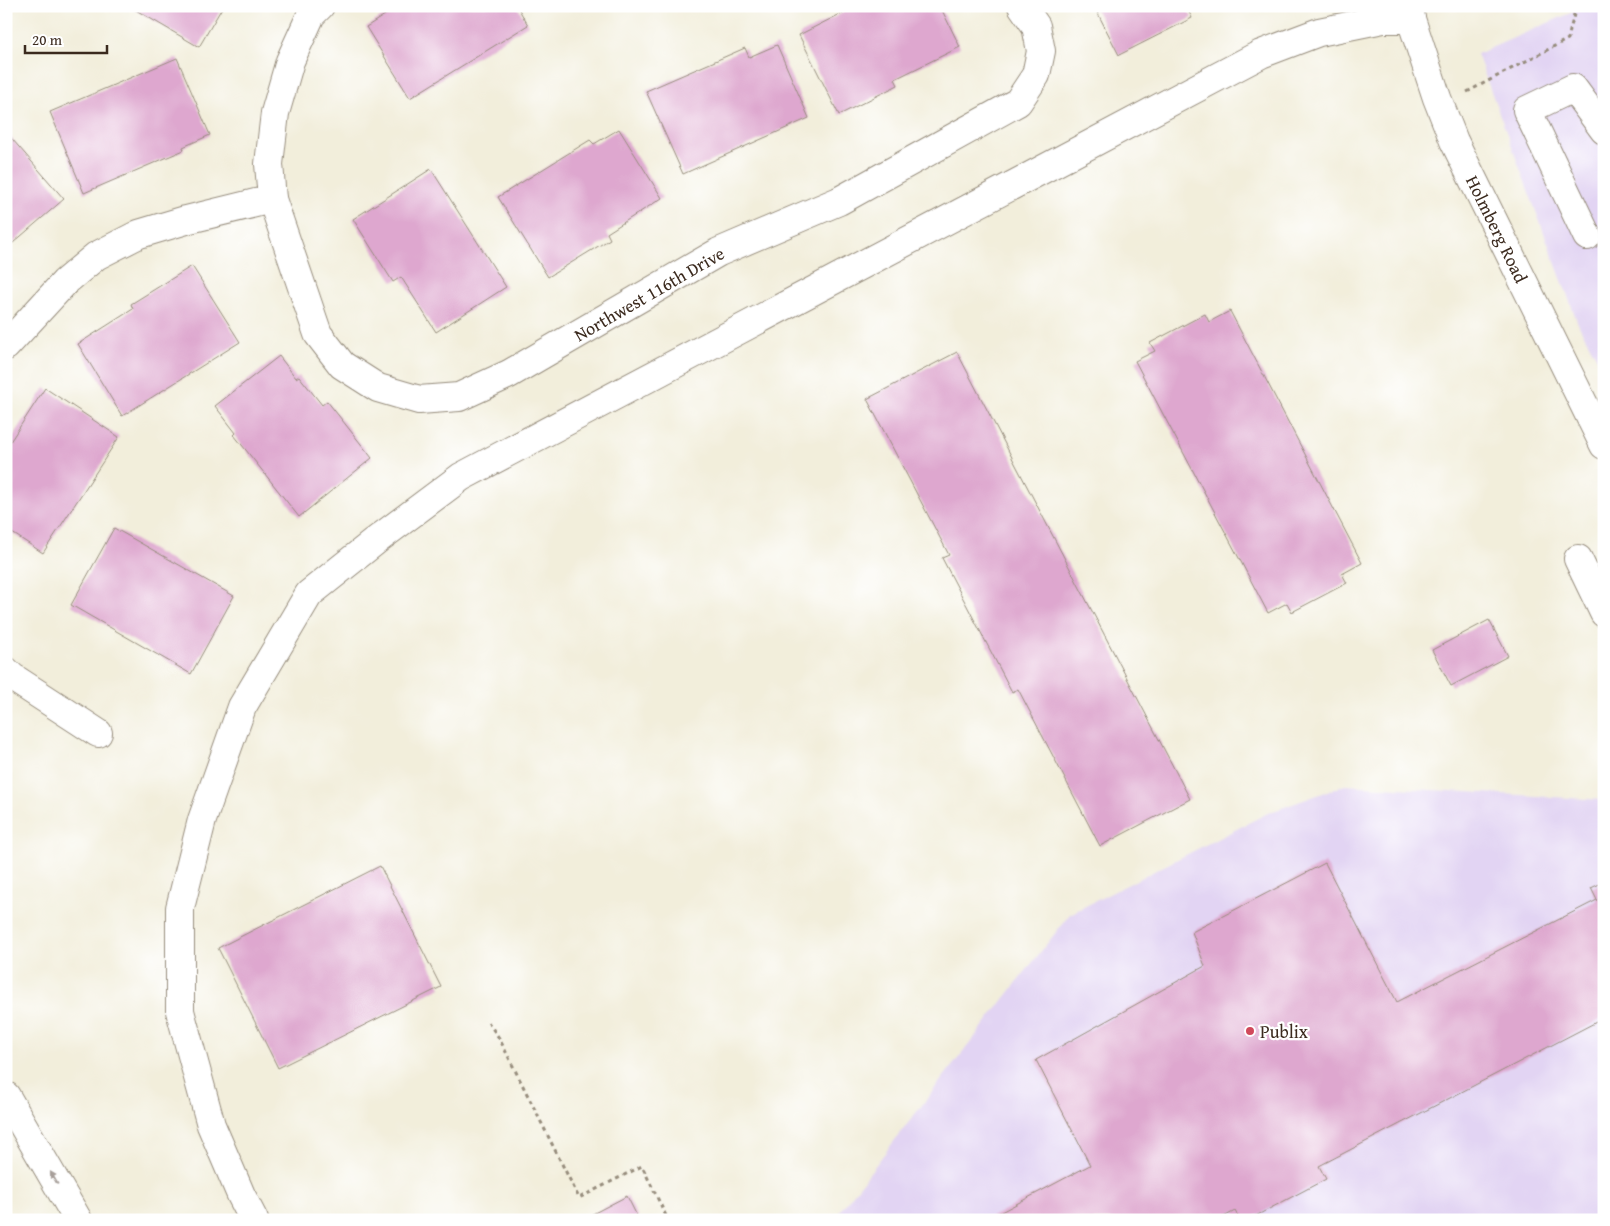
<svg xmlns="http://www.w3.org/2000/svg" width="1610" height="1226" font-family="'Gentium Book Plus',serif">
<rect width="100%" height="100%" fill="#fff"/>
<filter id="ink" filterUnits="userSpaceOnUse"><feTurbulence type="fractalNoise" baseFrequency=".02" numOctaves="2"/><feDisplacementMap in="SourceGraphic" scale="10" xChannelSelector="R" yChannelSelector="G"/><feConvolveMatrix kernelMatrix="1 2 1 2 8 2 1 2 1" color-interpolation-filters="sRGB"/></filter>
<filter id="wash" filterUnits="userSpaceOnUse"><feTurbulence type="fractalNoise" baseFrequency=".0096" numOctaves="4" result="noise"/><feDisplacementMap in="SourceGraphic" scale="20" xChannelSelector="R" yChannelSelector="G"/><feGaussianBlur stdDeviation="1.12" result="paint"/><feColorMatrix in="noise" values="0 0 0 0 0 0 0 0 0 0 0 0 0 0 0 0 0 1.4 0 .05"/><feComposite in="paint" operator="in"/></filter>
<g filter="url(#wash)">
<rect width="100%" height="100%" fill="#f2eedb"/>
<g fill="#e2d4f3">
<polygon points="1587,6 1604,6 1604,370 1579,326 1477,54"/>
<polygon points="1345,785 1604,800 1604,1220 833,1220 1070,914 1268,813"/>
</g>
<g id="blocks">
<g fill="#dea7cf">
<polygon points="129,6 223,6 199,47"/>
<polygon points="399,6 517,6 528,25 410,98 366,27"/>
<polygon points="856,6 940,6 960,47 895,79 898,85 839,115 799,35"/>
<polygon points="1094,6 1186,6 1192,18 1119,55"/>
<polygon points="777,45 809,118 683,174 646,91 745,48 749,57"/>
<polygon points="177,58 210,135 183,147 184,150 84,193 50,112"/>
<polygon points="619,129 662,198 607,233 610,239 548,277 498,197 590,140 594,144"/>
<polygon points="6,132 64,199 6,249"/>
<polygon points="431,169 506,287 436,332 401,277 393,282 353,219"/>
<polygon points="192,266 240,342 122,416 78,344 133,309 131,304"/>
<polygon points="1230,311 1362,563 1342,574 1347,583 1292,612 1287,603 1268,613 1135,361 1155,351 1150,343 1205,314 1209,322"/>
<polygon points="957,352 1190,799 1100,846 1018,689 1012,692 942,558 949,555 867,399"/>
<polygon points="279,356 296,378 299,376 322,405 327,401 372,458 299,517 234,435 236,433 215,406"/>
<polygon points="45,388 119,437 43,553 6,529 6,459 10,452 6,448"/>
<polygon points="114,528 234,596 191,674 71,605"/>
<polygon points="1489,620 1508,656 1451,686 1432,650"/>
<polygon points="1325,863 1397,1002 1597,900 1591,888 1604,882 1604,1018 1319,1166 1326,1179 1248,1220 1240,1220 1235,1211 1218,1220 986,1220 1090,1165 1036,1060 1205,966 1192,932"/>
<polygon points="380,866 441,987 278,1068 218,948"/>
<polygon points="627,1196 639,1220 581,1220"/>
</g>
</g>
</g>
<g filter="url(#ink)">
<use href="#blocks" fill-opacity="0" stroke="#968c7c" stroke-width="1"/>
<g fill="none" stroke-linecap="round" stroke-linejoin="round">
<g stroke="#968c7c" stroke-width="30">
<g id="minor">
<polyline points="320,6 311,15 290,61 275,113 269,164 272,199 318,334 342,365 378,388 419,400 459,397 509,374 719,252 839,201 1018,102 1036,75 1041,51 1036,26 1022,6"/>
<polyline points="1409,6 1411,19 1437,98 1454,141 1604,445"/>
<polyline points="1587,236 1527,110 1573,88 1604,130"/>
<polyline points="6,346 65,282 96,256 139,234 186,220 272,199"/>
<polyline points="1578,559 1604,613"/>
<polyline points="6,671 12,677 98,733"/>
<polyline points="254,1220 241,1195 211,1125 180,1011 180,908 202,820 242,707 309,594 378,539 461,477 1261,54 1319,32 1383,19 1411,19"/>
</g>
</g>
<g stroke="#968c7c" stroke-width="30">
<polyline id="highway" points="6,1096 78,1220"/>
</g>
<g stroke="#968c7c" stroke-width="3" stroke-dasharray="4 4" stroke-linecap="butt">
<polyline points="1467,92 1568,39 1576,6"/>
<polyline points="488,1022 499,1038 579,1198 642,1166 668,1220"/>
</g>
<use href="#minor" stroke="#fff" stroke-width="28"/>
<use href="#highway" stroke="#fff" stroke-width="28"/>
</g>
<defs><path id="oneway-solid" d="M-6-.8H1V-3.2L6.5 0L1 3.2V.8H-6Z" transform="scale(1.25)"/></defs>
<use fill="#a79f9a" href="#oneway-solid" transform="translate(54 1178) rotate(-120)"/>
</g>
<circle fill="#d1495b" stroke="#fff" stroke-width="2" cx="1250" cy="1031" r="5"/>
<g text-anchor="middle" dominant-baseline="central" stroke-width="4.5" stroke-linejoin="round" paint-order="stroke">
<g font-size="18" fill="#3b2a1e" stroke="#fff">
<text transform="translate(1497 229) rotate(64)">Holmberg Road</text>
<text transform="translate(649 294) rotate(-30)">Northwest 116th Drive</text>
</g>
<g font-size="18" fill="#3b2a1e" stroke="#fff" text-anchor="start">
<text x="1260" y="1031">Publix</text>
</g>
</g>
<rect width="1610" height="1226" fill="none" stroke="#fff" stroke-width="25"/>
<path d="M25 45v8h82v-8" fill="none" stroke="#3b2a1e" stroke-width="2.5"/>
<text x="32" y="45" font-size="15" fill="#3b2a1e" stroke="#ffffff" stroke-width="4" paint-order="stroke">20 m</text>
</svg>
